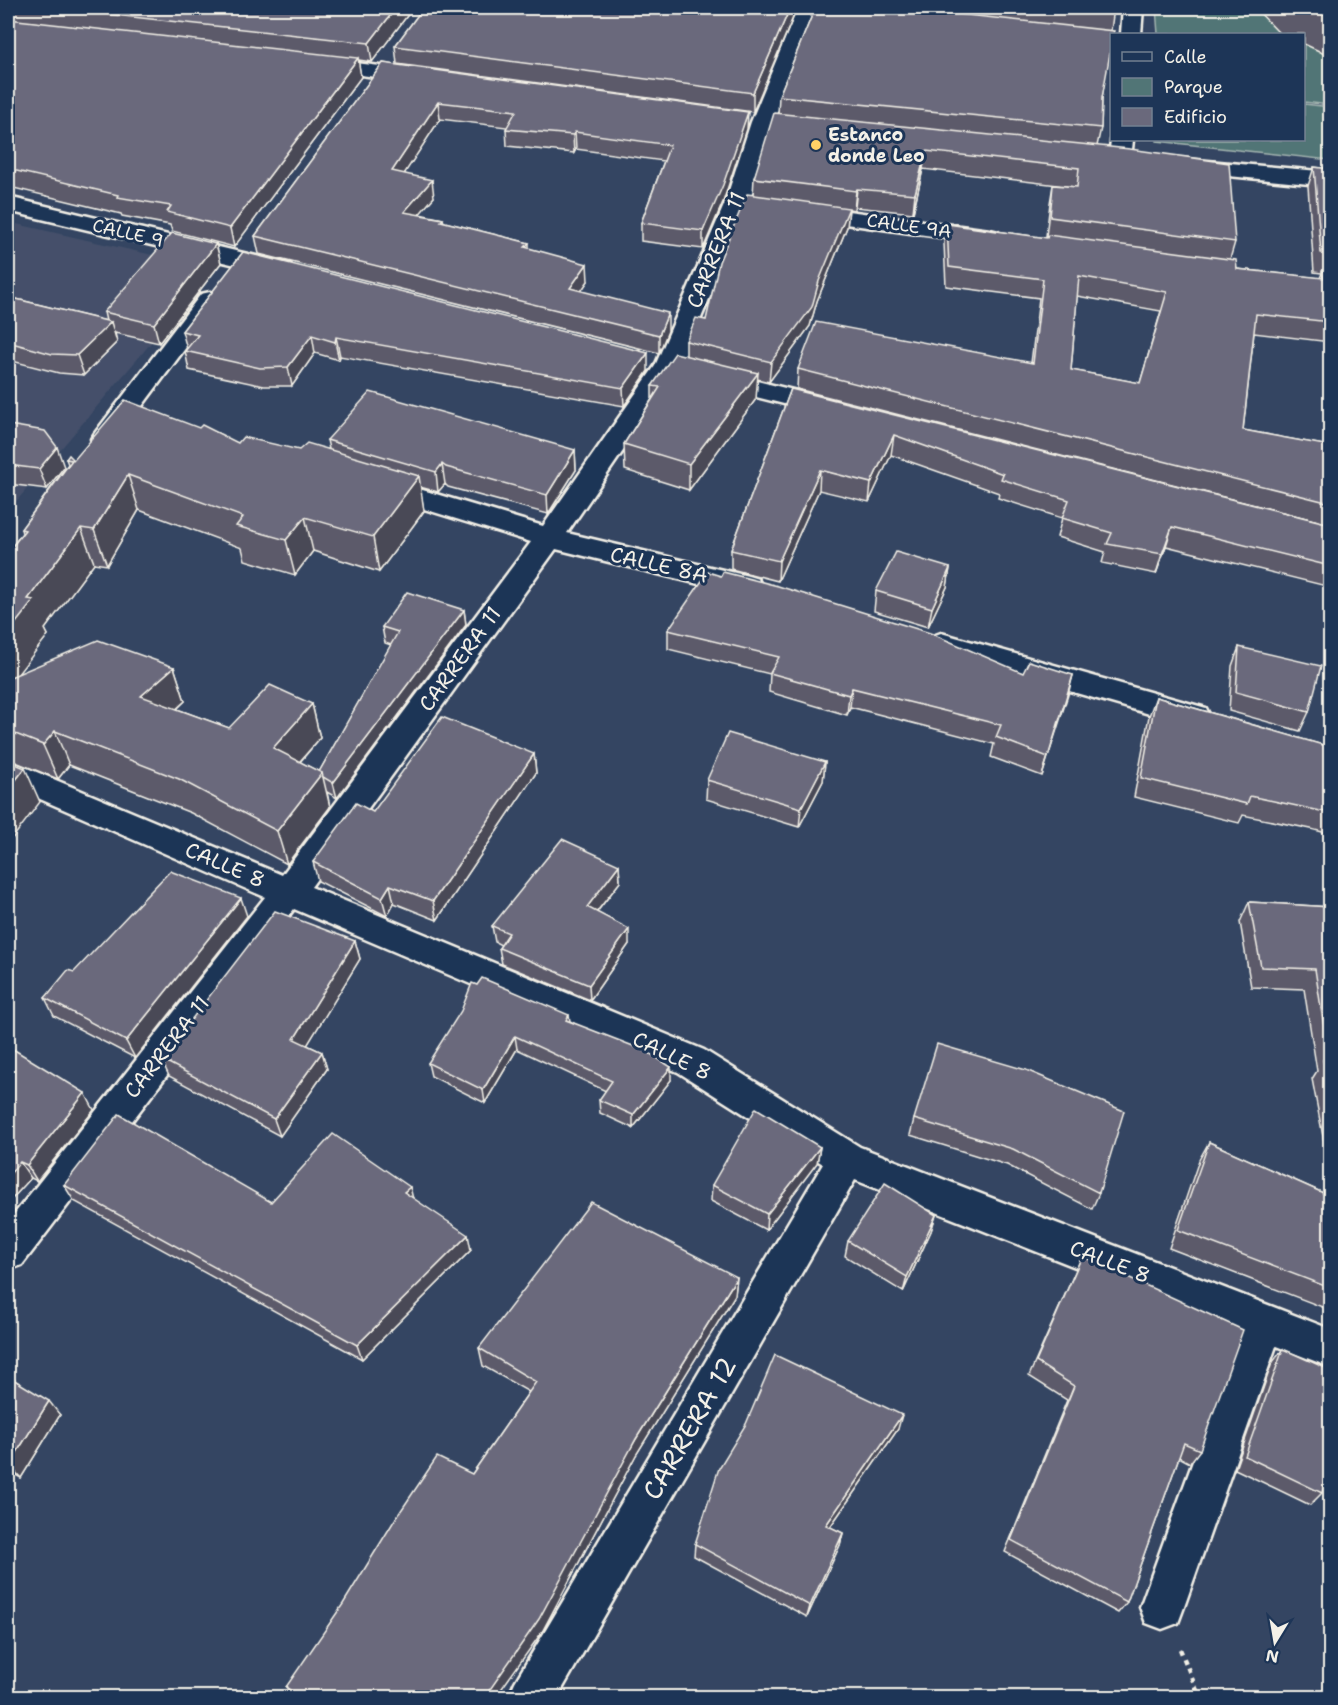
<svg xmlns="http://www.w3.org/2000/svg" width="1338" height="1705" font-family="'Shantell Sans',sans-serif">
<rect width="100%" height="100%" fill="#344562"/>
<filter id="ink" filterUnits="userSpaceOnUse"><feTurbulence type="fractalNoise" baseFrequency=".0167" numOctaves="2"/><feDisplacementMap in="SourceGraphic" scale="12" xChannelSelector="R" yChannelSelector="G"/><feConvolveMatrix kernelMatrix="1 2 1 2 8 2 1 2 1" color-interpolation-filters="sRGB"/></filter>
<g filter="url(#ink)">
<polygon fill="#44506a" points="8,222 214,269 8,511"/>
<g fill="#517576" stroke="#a2b3af" stroke-width="1.5">
<polygon points="1156,8 1330,8 1330,105 1304,102 1304,34 1158,34"/>
<polygon points="1304,104 1330,107 1330,160 1157,141 1157,140 1304,140"/>
</g>
<g fill="none" stroke-linecap="round" stroke-linejoin="round">
<g stroke="#f4f1e8" stroke-width="5">
<g id="street">
<polygon points="798,8 818,8 773,122 749,203 681,366 567,533 748,576 758,579 762,586 758,593 748,596 556,549 311,887 704,1050 860,1147 1330,1329 1330,1367 1276,1346 1184,1607 1178,1623 1162,1629 1146,1623 1140,1607 1240,1332 855,1180 557,1698 508,1698 515,1682 823,1164 678,1072 294,909 22,1265 8,1270 8,1222 265,897 8,785 8,760 282,875 531,542 369,492 365,486 369,480 379,477 543,526 655,366 725,203 751,122"/>
<polygon points="1123,8 1143,8 1141,34 1121,34"/>
<polygon points="316,58 420,71 427,73 431,77 427,81 420,83 309,68 306,64 309,60"/>
<polygon points="1111,140 1133,140 1131,159 1128,164 1120,166 1112,164 1109,159"/>
<polygon points="1186,159 1330,172 1330,186 1178,171 1175,166 1178,161"/>
<polygon points="8,197 290,264 294,269 290,274 282,276 8,211"/>
<polygon points="803,205 990,230 998,232 1002,237 998,242 990,244 795,217 791,212 795,207"/>
<polygon points="210,292 219,294 222,299 113,445 104,447 95,445 91,439 95,433 201,294"/>
<polygon points="713,370 841,402 845,408 841,414 832,416 704,384 700,378 704,372"/>
<polygon points="941,633 1206,708 1210,716 1206,724 1195,727 930,651 926,644 930,637"/>
</g>
</g>
<polyline stroke="#f4f1e8" stroke-width="4.5" stroke-dasharray="5 5" stroke-linecap="butt" points="1180,1649 1200,1698"/>
<use href="#street" fill="#1d3557" fill-rule="evenodd"/>
</g>
<g fill="#5b5a6b" stroke="#f4f1e8" stroke-width="1.5" fill-rule="evenodd">
<polygon points="8,8 413,8 372,62 358,60 361,77 234,247 172,231 170,225 122,216 121,214 14,188 11,191 8,191"/>
<polygon points="423,8 797,8 753,112 397,64 395,46"/>
<path d="M815 8H1114L1102 98 1101 128 1097 146 1235 242 1230 259 1237 269 1320 278 1322 273 1314 272 1308 186 1314 167 1330 169V342L1254 333 1243 430 1330 446V524L797 389 798 369 1031 363 1039 298 946 286 944 243 947 224 1047 238V236H1046L1050 203 1053 185 1075 187 923 169 913 213 855 207 854 210 849 209 847 227 817 301 810 326 769 382 757 379 756 399 689 490 625 470 624 444 652 399V386L686 355V341L706 320 753 195 754 178 778 114 779 96ZM1077 296 1161 311 1140 383 1071 370Z"/>
<polygon points="1255,8 1330,8 1330,58 1319,51 1304,44 1304,34 1280,34"/>
<polygon points="383,63 747,129 723,202 703,249 641,241 641,223 664,161 576,149 574,153 507,146 506,129 507,127 440,119 404,173 434,197 419,214 443,219 444,222 529,243 529,248 588,281 581,291 668,331 659,353 259,254 255,236"/>
<polygon points="216,244 221,263 159,343 115,333 117,342 84,375 59,373 8,360 8,297 106,321 104,312"/>
<polygon points="243,252 648,371 624,406 340,356 339,360 315,353 292,386 264,386 189,370 185,351 187,349 182,331"/>
<polygon points="791,389 1330,524 1330,582 1328,582 1326,586 1166,546 1156,574 1102,563 1105,552 1057,537 1062,518 998,498 999,493 891,455 869,502 819,490 778,581 731,569 731,550"/>
<polygon points="8,427 64,467 47,489 8,484"/>
<polygon points="327,440 575,450 576,470 548,514 448,487 445,484 438,492 420,487 424,511 379,572 313,551 295,575 245,560 242,548 139,510 107,565 94,563 45,629 48,635 17,674 174,667 185,701 177,709 229,728 312,704 320,738 300,762 319,772 391,645 385,643 382,627 464,610 466,625 337,798 327,792 330,807 287,864 191,813 69,765 58,779 8,759 8,552 22,533 21,529 68,464 66,459 74,460 238,443 299,450 329,449"/>
<polygon points="950,568 947,587 928,627 874,611 876,591"/>
<polygon points="721,576 1023,673 1073,675 1042,776 991,757 994,744 850,707 847,715 769,692 770,674 668,649 668,630"/>
<polygon points="1239,647 1309,712 1300,731 1229,711 1232,666"/>
<polygon points="1156,697 1330,747 1330,834 1311,829 1243,815 1239,823 1134,797 1149,716"/>
<polygon points="534,754 536,773 437,920 394,903 387,916 318,881 313,862 373,812"/>
<polygon points="825,762 823,781 799,827 706,799 707,780"/>
<polygon points="619,865 620,882 597,912 629,944 590,1000 502,964 499,948 501,945 495,942 492,926"/>
<polygon points="1249,902 1330,907 1330,1173 1312,1079 1317,1071 1304,989 1251,987 1240,922"/>
<polygon points="247,916 135,1058 54,1016 45,998 74,972"/>
<polygon points="355,941 360,959 307,1045 322,1052 327,1069 280,1136 169,1076 161,1059"/>
<polygon points="569,1015 570,1021 671,1080 633,1128 600,1113 599,1100 606,1091 517,1049 485,1103 431,1076 428,1063"/>
<polygon points="8,1046 94,1110 37,1181 31,1178 10,1201 8,1200"/>
<polygon points="1026,1070 1099,1193 1092,1209 1007,1165 910,1135 914,1119"/>
<polygon points="1209,1142 1330,1196 1330,1310 1169,1248 1199,1160"/>
<polygon points="820,1147 817,1163 766,1230 711,1201 712,1185"/>
<polygon points="64,1185 271,1202 413,1198 471,1250 362,1359 74,1201"/>
<polygon points="936,1215 931,1231 903,1292 845,1256 848,1241"/>
<polygon points="1082,1256 1200,1450 1190,1463 1179,1457 1127,1602 1118,1613 1005,1552 1067,1400 1029,1376"/>
<polygon points="737,1277 735,1295 636,1455 542,1632 292,1695 286,1687 472,1474 529,1392 483,1366 479,1348"/>
<polygon points="1283,1349 1322,1493 1310,1505 1235,1469 1272,1363"/>
<polygon points="8,1376 60,1415 21,1478 8,1471"/>
<polygon points="898,1429 830,1527 843,1533 840,1545 807,1617 694,1556 695,1544"/>
</g>
<g fill="#4a4a57" stroke="#f4f1e8" stroke-width="1.5">
<polygon points="396,8 413,8 372,62 369,43"/>
<polygon points="790,8 797,8 753,112 753,93"/>
<polygon points="358,58 361,77 234,247 230,228"/>
<polygon points="438,102 440,119 395,188 392,171"/>
<polygon points="748,112 747,129 723,202 703,249 703,231"/>
<polygon points="575,132 576,149 574,153 573,135"/>
<polygon points="926,151 923,169 913,213 915,194"/>
<polygon points="8,169 14,188 11,191 8,182"/>
<polygon points="432,180 434,197 406,230 404,212"/>
<polygon points="857,189 855,207 854,210 856,191"/>
<polygon points="849,208 847,227 817,301 810,326 769,382 771,362"/>
<polygon points="216,244 221,263 159,343 154,324"/>
<polygon points="587,264 588,281 571,306 570,288"/>
<polygon points="668,313 668,331 659,353 659,335"/>
<polygon points="111,322 117,342 84,375 77,355"/>
<polygon points="312,335 315,353 292,386 288,367"/>
<polygon points="336,337 340,356 339,360 335,342"/>
<polygon points="648,353 648,371 624,406 623,388"/>
<polygon points="758,373 756,399 689,490 689,464"/>
<polygon points="894,435 891,455 869,502 871,483"/>
<polygon points="57,447 64,467 47,489 39,469"/>
<polygon points="575,450 576,470 548,514 547,495"/>
<polygon points="442,464 445,484 438,492 436,472"/>
<polygon points="820,470 819,490 778,581 779,561"/>
<polygon points="128,475 139,510 107,565 94,530"/>
<polygon points="419,476 424,511 379,572 373,537"/>
<polygon points="305,517 313,551 295,575 286,540"/>
<polygon points="1172,527 1166,546 1156,574 1162,554"/>
<polygon points="81,528 94,563 45,629 48,635 8,687 8,633 28,599"/>
<polygon points="950,568 947,587 928,627 932,608"/>
<polygon points="464,610 466,625 337,798 333,783"/>
<polygon points="174,667 185,701 153,730 141,696"/>
<polygon points="1073,675 1068,695 1042,776 1048,757"/>
<polygon points="852,688 850,707 847,715 849,695"/>
<polygon points="312,704 320,738 282,782 273,748"/>
<polygon points="55,731 69,765 58,779 43,745"/>
<polygon points="534,754 536,773 437,920 433,901"/>
<polygon points="825,762 823,781 799,827 801,808"/>
<polygon points="25,768 40,802 8,844 8,790"/>
<polygon points="322,773 330,807 287,864 277,831"/>
<polygon points="619,865 620,882 588,923 587,907"/>
<polygon points="390,885 394,903 387,916 382,898"/>
<polygon points="241,898 247,916 135,1058 126,1041"/>
<polygon points="629,929 629,944 590,1000 589,985"/>
<polygon points="355,941 360,959 300,1057 294,1039"/>
<polygon points="515,1036 517,1049 485,1103 483,1090"/>
<polygon points="322,1052 327,1069 280,1136 274,1119"/>
<polygon points="671,1067 671,1080 633,1128 633,1115"/>
<polygon points="85,1093 94,1110 37,1181 27,1165"/>
<polygon points="820,1147 817,1163 766,1230 767,1214"/>
<polygon points="20,1162 31,1178 10,1201 8,1197 8,1176"/>
<polygon points="410,1187 414,1203 404,1192"/>
<polygon points="936,1215 931,1231 903,1292 907,1277"/>
<polygon points="468,1235 471,1250 362,1359 357,1345"/>
<polygon points="737,1277 735,1295 636,1455 542,1632 495,1698 484,1698 636,1439"/>
<polygon points="49,1401 60,1415 21,1478 9,1465"/>
<polygon points="902,1415 898,1429 823,1537 826,1525"/>
<polygon points="843,1533 840,1545 807,1617 810,1606"/>
</g>
<g fill="#6a697c" stroke="#f4f1e8" stroke-width="1.5" fill-rule="evenodd">
<polygon points="50,8 396,8 369,43"/>
<polygon points="423,8 790,8 753,93 395,46"/>
<polygon points="815,8 902,8 1114,31 1113,34 1112,34 1112,42 1102,98 1101,128 779,96"/>
<polygon points="1054,8 1114,8 1113,14"/>
<polygon points="1307,8 1330,8 1330,17 1329,17"/>
<polygon points="8,19 358,58 230,228 167,212 171,206 117,197 118,195 8,169"/>
<polygon points="383,63 748,112 723,185 703,231 641,223 670,145 575,132 573,135 506,129 516,111 438,102 392,171 432,180 404,212 443,219 441,221 529,243 525,247 587,264 570,288 668,313 659,335 255,236"/>
<polygon points="774,113 1130,149 1229,163 1235,242 1050,217 1053,185 1077,187 1079,168 926,151 915,194 857,189 856,191 754,178"/>
<polygon points="1314,167 1330,169 1330,255 1321,253"/>
<polygon points="747,194 849,208 819,281 812,307 771,362 686,341 696,318 706,320 719,262"/>
<path d="M947 224 1047 238 1048 235 1236 260 1237 269 1323 278 1322 271 1330 272V322L1256 314 1243 430 1330 446V503L798 369 816 322 1033 363 1043 279 949 267ZM1079 276 1167 292 1140 383 1071 370Z"/>
<polygon points="172,233 216,244 154,324 104,312"/>
<polygon points="243,252 648,353 623,388 336,337 335,342 312,335 288,367 260,368 185,351 198,335 182,331"/>
<polygon points="8,297 111,322 77,355 52,354 8,342"/>
<polygon points="675,353 758,373 689,464 624,444 660,387 652,386"/>
<polygon points="791,389 1330,524 1330,566 1172,527 1162,554 1107,544 1112,533 1062,518 1069,500 1001,479 1003,474 894,435 871,483 820,470 779,561 731,550"/>
<polygon points="370,392 575,450 547,495 446,467 442,464 436,472 327,440"/>
<polygon points="125,400 199,428 202,425 238,443 243,437 299,450 307,443 419,476 373,537 305,517 286,540 236,526 243,517 128,475 94,530 81,528 28,599 34,600 8,633 8,552 25,530 21,529 72,460 66,459 69,455 74,460"/>
<polygon points="9,425 45,431 57,447 39,469 8,465 8,427"/>
<polygon points="896,552 950,568 932,608 876,591"/>
<polygon points="708,572 721,576 723,572 778,586 930,633 1023,673 1029,661 1073,675 1048,757 996,737 1001,725 852,688 849,695 770,673 779,657 668,630"/>
<polygon points="407,592 464,610 333,783 323,777 322,773 319,772 398,632 382,627"/>
<polygon points="98,640 174,667 141,696 229,728 270,685 312,704 273,748 322,773 277,831 179,779 55,731 43,745 8,731 8,678"/>
<polygon points="1239,647 1321,666 1309,712 1236,692"/>
<polygon points="1156,697 1330,747 1330,813 1250,796 1247,804 1141,778"/>
<polygon points="442,717 534,754 433,901 390,885 382,898 313,862 356,803 373,812"/>
<polygon points="728,733 825,762 801,808 707,780"/>
<polygon points="8,761 25,768 8,790"/>
<polygon points="562,839 619,865 587,907 629,929 589,985 499,948 509,933 492,926"/>
<polygon points="170,871 241,898 126,1041 45,998 68,970 74,972"/>
<polygon points="1249,902 1330,907 1330,1096 1323,1060 1329,1060 1315,969 1261,967"/>
<polygon points="275,911 355,941 294,1039 322,1052 274,1119 161,1059"/>
<polygon points="482,978 569,1015 566,1020 646,1051 671,1067 633,1115 599,1100 612,1081 515,1036 483,1090 428,1063 461,1011 472,983 477,985"/>
<polygon points="937,1044 1026,1070 1124,1111 1099,1193 1013,1149 914,1119"/>
<polygon points="8,1046 85,1093 27,1165 20,1162 8,1176"/>
<polygon points="756,1108 820,1147 767,1214 712,1185"/>
<polygon points="119,1114 271,1202 333,1134 410,1187 404,1192 468,1235 357,1345 64,1185"/>
<polygon points="1209,1142 1330,1196 1330,1288 1178,1230"/>
<polygon points="885,1183 936,1215 907,1277 848,1241"/>
<polygon points="591,1202 737,1277 636,1439 539,1619 484,1698 291,1698 294,1693 286,1687 343,1604 394,1521 437,1457 472,1474 536,1382 479,1348"/>
<polygon points="1082,1256 1243,1330 1200,1450 1184,1443 1127,1602 1011,1540 1074,1386 1036,1362"/>
<polygon points="1283,1349 1330,1370 1330,1465 1322,1493 1245,1456"/>
<polygon points="775,1355 902,1415 826,1525 843,1533 810,1606 695,1544 719,1468 746,1424"/>
<polygon points="8,1376 49,1401 9,1465 8,1464"/>
</g>
</g>
<circle fill="#ffd166" stroke="#1d3557" stroke-width="2" cx="816" cy="145" r="6"/>
<g text-anchor="middle" dominant-baseline="central" stroke-width="6" stroke-linejoin="round" paint-order="stroke">
<g font-size="18" font-weight="bold" fill="#f4f1e8" stroke="#1d3557" text-anchor="start">
<text x="828" y="135">Estanco<tspan x="828" dy="21">donde Leo</tspan></text>
</g>
<g font-size="18" fill="#f4f1e8" stroke="#1d3557">
<text transform="translate(909 226) rotate(8)">CALLE 9A</text>
<text transform="translate(128 233) rotate(13)">CALLE 9</text>
</g>
<g font-size="21" fill="#f4f1e8" stroke="#1d3557">
<text transform="translate(716 250) rotate(-68)">CARRERA 11</text>
<text transform="translate(659 565) rotate(13)">CALLE 8A</text>
<text transform="translate(460 659) rotate(-54)">CARRERA 11</text>
<text transform="translate(225 865) rotate(23)">CALLE 8</text>
<text transform="translate(167 1047) rotate(-52)">CARRERA 11</text>
<text transform="translate(672 1056) rotate(26)">CALLE 8</text>
<text transform="translate(1110 1262) rotate(21)">CALLE 8</text>
</g>
<g font-size="26" fill="#f4f1e8" stroke="#1d3557">
<text transform="translate(689 1428) rotate(-60)">CARRERA 12</text>
</g>
</g>
<rect width="1338" height="1705" fill="none" stroke="#1d3557" stroke-width="30"/>
<rect x="15" y="15" width="1308" height="1675" fill="none" stroke="#f4f1e8" stroke-width="2" filter="url(#ink)"/>
<rect x="1110" y="33" width="195" height="108" fill="#1d3557" stroke="#738091" stroke-width="1.5"/>
<rect x="1122" y="52" width="30" height="9" fill="#1d3557" stroke="#738091" stroke-width="1.5"/>
<text x="1164" y="63" font-size="18" fill="#f4f1e8">Calle</text>
<rect x="1122" y="78" width="30" height="18" fill="#517576" stroke="#738091" stroke-width="1.5"/>
<text x="1164" y="93" font-size="18" fill="#f4f1e8">Parque</text>
<rect x="1122" y="108" width="30" height="18" fill="#6a697c" stroke="#738091" stroke-width="1.5"/>
<text x="1164" y="123" font-size="18" fill="#f4f1e8">Edificio</text>
<g transform="translate(1275 1642) rotate(191)" stroke="#1d3557" stroke-width="4.5" paint-order="stroke">
<path d="M0-4.5L10 22L0 15L-10 22Z" fill="#f4f1e8"/>
<text y="-9" font-size="16" font-weight="bold" text-anchor="middle" fill="#f4f1e8">N</text>
</g>
</svg>
